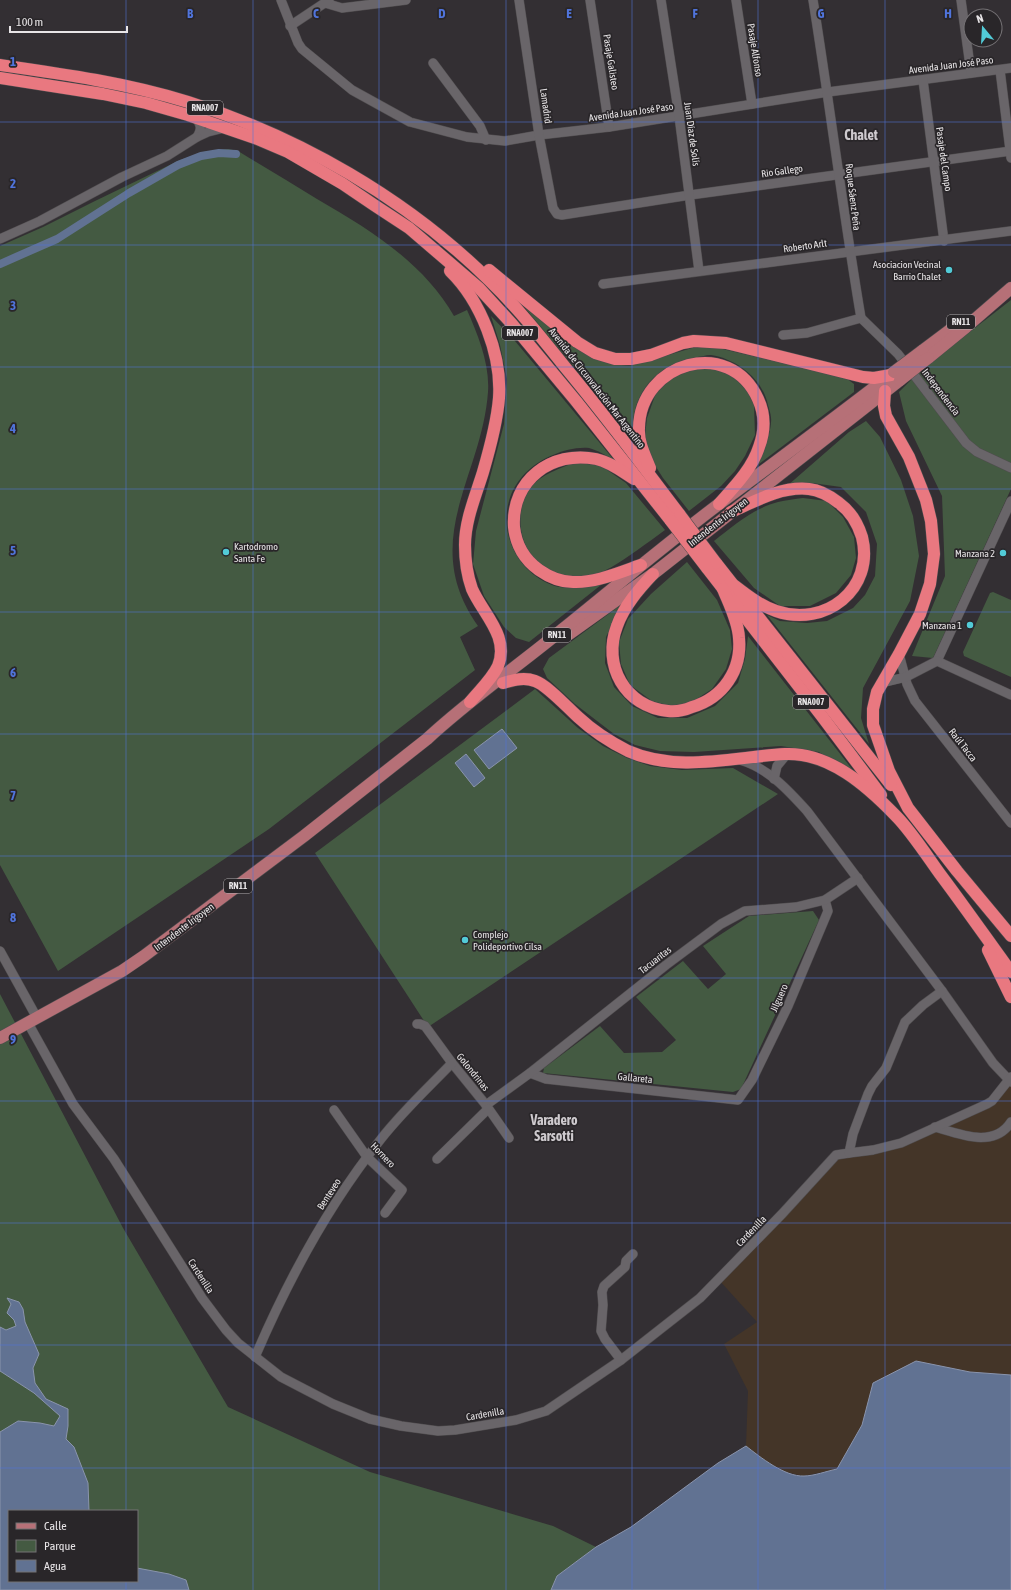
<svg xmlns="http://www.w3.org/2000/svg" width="1011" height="1590" font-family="'Asap Condensed',sans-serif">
<rect width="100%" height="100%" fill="#332f33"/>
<polygon fill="#443528" points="1011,1080 1011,1375 970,1372 873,1383 862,1425 837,1469 803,1476 782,1471 757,1455 746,1446 748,1391 724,1344 757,1322 719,1280 836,1155 873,1150 987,1104"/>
<g fill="#445a42" fill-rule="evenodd">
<path d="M228 149 238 151C264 167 291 183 317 199 369 229 423 262 454 316L467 310C478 335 490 364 488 392 482 477 418 541 478 626L460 637 475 670 269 829 58 971 0 865V246L43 227 95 201 180 160 203 152Z"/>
<polygon points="1011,300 1011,489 933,658 912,656 945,576 942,496 906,421 899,392 922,369"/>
<path d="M525 308 559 332 607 363 629 366 648 361 692 348 714 347 846 378 854 384V392L755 467C762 452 770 439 771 422 772 415 768 407 767 401 760 377 736 359 711 355 706 355 699 357 693 358 653 366 628 398 634 439Z"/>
<path d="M491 316 515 341 614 460C607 456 597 450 589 448 577 447 564 450 553 455 533 463 515 479 509 501 499 535 519 573 552 585 568 591 590 585 606 581L529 642 516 638 504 627 484 596 473 564 476 531 504 424 507 379 500 345Z"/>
<polygon points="696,369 717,369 735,378 748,392 754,405 755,435 745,456 735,471 721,486 689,511 663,478 651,459 645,436 647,418 656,393 675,375"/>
<polygon points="866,421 880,437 901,480 913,516 919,556 910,601 863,688 861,718 869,744 767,615 780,621 807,623 827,621 853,608 865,595 875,576 877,544 866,512 841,487 812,483 787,486 849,432"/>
<path d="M573 463 600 465 626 483 665 530C647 543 629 557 610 568 605 570 601 574 596 575 582 578 567 578 554 573 522 560 511 518 529 490 539 475 557 470 573 463Z"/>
<path d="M803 498 827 501 843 517 854 537 856 558 851 575 836 593 810 606H780L754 588 714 541C733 526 754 508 778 502 786 500 795 499 803 498Z"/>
<polygon points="687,562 717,600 730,630 732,649 726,669 712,689 692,702 671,706 652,701 630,685 621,664 619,642 628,619 651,594"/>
<polygon points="993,592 1011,600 1011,677 964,656 963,652 990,593"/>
<polygon points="622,604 606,637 605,663 614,687 632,706 658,718 687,718 715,706 738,683 745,659 748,636 859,778 819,752 781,746 694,752 660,751 635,745 614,734 575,704 547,678 543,669 549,658"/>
<polygon points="535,689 578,728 603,746 627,758 650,766 682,770 733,768 778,794 428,1027 315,853"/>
<polygon points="813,911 819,920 741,1089 733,1092 543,1073 544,1068 600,1026 624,1053 662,1052 676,1040 636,997 683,961 708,989 726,974 703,946 749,916"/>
<path d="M0 994 123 1228 228 1407 370 1472 553 1526 596 1547 557 1576 551 1590H0ZM9 1511H137V1581H9Z"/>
</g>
<g fill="#617292" stroke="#8a94ac">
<polygon points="502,729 517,748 489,769 474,750"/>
<polygon points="466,754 485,778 474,787 455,763"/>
<polygon points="7,1298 19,1302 23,1309 25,1322 39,1354 33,1368 35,1383 46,1399 68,1409 68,1426 66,1439 74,1447 88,1483 89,1511 9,1511 9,1581 137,1581 137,1568 169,1574 186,1580 189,1590 0,1590 0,1432 18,1421 40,1423 54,1426 60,1416 34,1393 0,1371 0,1327 6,1330 16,1326 14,1320 7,1313 11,1304"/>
<path d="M916 1361 970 1372 1011 1375V1590H551L557 1576 596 1547 631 1527 718 1463 746 1446C760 1457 785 1477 804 1476 814 1476 827 1471 837 1469L862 1425 873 1383Z"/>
</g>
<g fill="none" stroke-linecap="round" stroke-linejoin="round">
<polyline stroke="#617292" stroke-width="8" points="0,264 57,239 129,193 178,165 201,156 219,153 236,154"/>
<g stroke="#504d4f" stroke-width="10">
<g id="street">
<polyline points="281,0 298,43 302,49 352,90 410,122 467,137 505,141 539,135 609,127 828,92 1011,68"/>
<polyline points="519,0 539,135 553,208 557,214 562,215 690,195 1011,151"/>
<polyline points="590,0 609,127"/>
<polyline points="661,0 679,116 699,271"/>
<polyline points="736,0 752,104"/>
<polyline points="961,0 971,73"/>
<polyline points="325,3 342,8 406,0"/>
<polyline points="290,26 329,0"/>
<polyline points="433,63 480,126 486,140"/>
<polyline points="1000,70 1011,158"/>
<polyline points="923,80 944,241"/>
<path d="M196 118C201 125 202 129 197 137L208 132 224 128"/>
<polyline points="0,239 40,221 122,177 167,156 197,137"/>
<polyline points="603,284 1011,231"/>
<polyline points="861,318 898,354 966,443 977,452 1011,468"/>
<path d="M783 335 807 333 861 318C843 212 830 106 813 0"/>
<polyline points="899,654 907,684 915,701 1011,823"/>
<polyline points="937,661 1011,501"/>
<polyline points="937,661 1011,695"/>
<polyline points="881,683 906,677 937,661"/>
<path d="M740 760C768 768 788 790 807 811L942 991 993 1063 1011 1082"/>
<polyline points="774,779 777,766 787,754"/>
<polyline points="0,951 37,1018"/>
<polyline points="28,1023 73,1104 114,1159 202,1298 226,1330 238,1343 281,1377 333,1404 370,1419 401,1426 438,1431 455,1430 516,1420 546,1411 621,1360 700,1298 782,1214 836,1155 849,1153 853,1134 868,1094 872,1086 886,1068 905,1022 923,1005 942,991"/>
<polyline points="417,1024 420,1024 425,1026 452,1063 486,1105 509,1138"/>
<polyline points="530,1073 546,1079 738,1100 752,1080 788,1006 828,911 825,900"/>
<polyline points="486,1105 530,1073 666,965 721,924 745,911 796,907 825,900 858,878"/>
<polyline points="334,1110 367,1157 402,1190 385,1213"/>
<path d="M935 1127C959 1134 994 1149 1011 1122"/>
<polyline points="849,1153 873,1150 901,1143 987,1104 992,1101 1011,1077"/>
<polyline points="437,1159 488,1109"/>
<path d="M255 1357C288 1280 329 1204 381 1139 402 1112 428 1088 452 1063"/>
<polyline points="621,1360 605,1339 601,1331 603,1305 602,1292 604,1286 625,1267 626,1261 633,1254"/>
</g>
</g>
<g stroke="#504d4f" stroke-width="13">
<g id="primary">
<polyline points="922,351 954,327"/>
<polyline points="928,358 966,327 1011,288"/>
<polyline points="569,634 653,574 900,380"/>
<path d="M0 1038 122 971 144 956 304 836 427 739C470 699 518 666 563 629 615 587 666 544 719 504 777 461 835 418 893 373"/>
</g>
</g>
<g stroke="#504d4f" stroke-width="13">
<g id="highway">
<path d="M0 65C63 74 127 83 188 102 298 136 407 199 489 280 517 307 541 337 565 367 605 415 642 465 680 515"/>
<polyline points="0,78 103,94 146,103 188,115 255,138 288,152 343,184 374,205 409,228 479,288 512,324 576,401 671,521"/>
<polyline points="489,270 577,342 595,353 615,359 631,359 651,355 683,343 694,341 726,343 863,377 874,378 891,375"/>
<path d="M450 271C481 301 502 355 499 398 497 423 490 448 483 472 476 495 465 520 465 545 465 560 467 575 472 589 483 614 510 637 498 666 492 679 479 691 470 702"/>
<polyline points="885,391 884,406 886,416 909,457 926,500 931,521 934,554 930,584 920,614 899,654 877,692 873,709 873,725 889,771 908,808 957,871 1011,936"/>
<path d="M650 468C645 455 638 442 639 428 640 362 730 336 758 399 765 414 765 431 759 447 752 469 734 487 719 504"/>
<path d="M634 479C623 472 610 462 596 459 552 450 511 480 514 527 516 545 525 560 539 570 549 577 561 582 573 582 596 583 620 572 641 565"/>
<path d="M731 512C755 501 782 486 809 489 820 490 830 496 839 503 850 511 858 524 862 537 875 589 825 628 776 611 761 606 748 596 735 586"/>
<polyline points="716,563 891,785"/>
<polyline points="707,568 821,715 881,795"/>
<path d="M653 574C639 589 624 606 617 626 602 665 625 707 668 711 676 712 685 710 692 707 723 698 742 670 739 638 738 621 729 604 723 589"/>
<path d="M503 683C514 680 524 677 535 681 547 685 568 708 578 717 593 731 610 742 628 751 677 773 734 757 785 754 829 752 867 786 896 816 911 831 927 856 940 874 964 906 987 939 1011 972"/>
<polyline points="988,950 1011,997"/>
</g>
</g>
<use href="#street" stroke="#696569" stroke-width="9"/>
<use href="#primary" stroke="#b67077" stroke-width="12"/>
<use href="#highway" stroke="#e97880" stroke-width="12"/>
<g stroke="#504d4f" stroke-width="13" stroke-linecap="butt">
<g id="primary-bridge">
<polyline points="894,372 922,351"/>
<polyline points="900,380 928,358"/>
</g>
</g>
<g stroke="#504d4f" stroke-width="13" stroke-linecap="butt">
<g id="highway-bridge">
<polyline points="680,515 716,563"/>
<polyline points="671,521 707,568"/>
</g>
</g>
<use href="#primary-bridge" stroke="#b67077" stroke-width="12"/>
<use href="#highway-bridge" stroke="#e97880" stroke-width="12"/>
</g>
<path fill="none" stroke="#5074dc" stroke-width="1" stroke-opacity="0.55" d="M126 0V1511M253 0V1590M379 0V1590M506 0V1590M632 0V1590M758 0V1590M885 0V1590M0 122H1011M0 245H1011M0 367H1011M0 489H1011M0 612H1011M0 734H1011M0 856H1011M0 978H1011M0 1101H1011M0 1223H1011M0 1345H1011M0 1468H1011M126 1581V1590"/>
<g fill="#52cbd7" stroke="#292629" stroke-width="1.5">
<circle cx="949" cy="270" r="4"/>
<circle cx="226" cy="552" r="4"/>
<circle cx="1003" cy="553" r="4"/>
<circle cx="970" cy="625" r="4"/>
<circle cx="465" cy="940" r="4"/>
</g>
<g text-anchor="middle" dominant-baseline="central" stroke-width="3.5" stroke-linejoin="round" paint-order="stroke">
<g fill="#292629" stroke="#afacae" stroke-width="1">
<rect x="187" y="101" width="36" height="14" rx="3"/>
<rect x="947" y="315" width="28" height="14" rx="3"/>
<rect x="502" y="326" width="36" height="14" rx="3"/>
<rect x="543" y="628" width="28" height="14" rx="3"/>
<rect x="793" y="695" width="36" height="14" rx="3"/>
<rect x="224" y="879" width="28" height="14" rx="3"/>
</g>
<g font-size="9" font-weight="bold" fill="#e8e5e7">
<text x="205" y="108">RNA007</text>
<text x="961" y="322">RN11</text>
<text x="520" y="333">RNA007</text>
<text x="557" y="635">RN11</text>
<text x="811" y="702">RNA007</text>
<text x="238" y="886">RN11</text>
</g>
<g font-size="10" fill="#e8e5e7" stroke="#292629">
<text transform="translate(755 50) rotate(81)">Pasaje Alfonso</text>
<text transform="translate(611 62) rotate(81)">Pasaje Galisteo</text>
<text transform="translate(951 65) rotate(-7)">Avenida Juan José Paso</text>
<text transform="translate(546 106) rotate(82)">Lamadrid</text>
<text transform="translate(631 112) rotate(-8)">Avenida Juan José Paso</text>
<text transform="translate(692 134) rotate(82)">Juan Díaz de Solís</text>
<text transform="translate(944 159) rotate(82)">Pasaje del Campo</text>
<text transform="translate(782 171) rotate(-8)">Rio Gallego</text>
<text transform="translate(853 197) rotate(83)">Roque Sáenz Peña</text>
<text transform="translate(805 246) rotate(-8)">Roberto Arlt</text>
<text transform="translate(597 388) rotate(52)">Avenida de Circunvalación Mar Argentino</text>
<text transform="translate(941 392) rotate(53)">Independencia</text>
<text transform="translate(718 522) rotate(-38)">Intendente Irigoyen</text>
<text transform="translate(963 745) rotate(52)">Raúl Tacca</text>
<text transform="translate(184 927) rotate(-37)">Intendente Irigoyen</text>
<text transform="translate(655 960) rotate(-38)">Tacuaritas</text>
<text transform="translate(779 998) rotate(-66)">Jilguero</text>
<text transform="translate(473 1072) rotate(51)">Golondrinas</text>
<text transform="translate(635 1078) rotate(6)">Gallareta</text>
<text transform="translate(383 1155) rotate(46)">Hornero</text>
<text transform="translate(329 1194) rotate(-57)">Benteveo</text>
<text transform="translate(751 1231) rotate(-46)">Cardenilla</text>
<text transform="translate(201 1276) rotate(57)">Cardenilla</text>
<text transform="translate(485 1414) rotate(-10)">Cardenilla</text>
</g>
<g font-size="10" fill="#e8e5e7" stroke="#292629" text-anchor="end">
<text x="941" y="264">Asociacion Vecinal<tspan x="941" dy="12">Barrio Chalet</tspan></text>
<text x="234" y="546" text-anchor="start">Kartodromo<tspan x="234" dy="12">Santa Fe</tspan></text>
<text x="995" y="553">Manzana 2</text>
<text x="962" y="625">Manzana 1</text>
<text x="473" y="934" text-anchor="start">Complejo<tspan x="473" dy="12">Polideportivo Cilsa</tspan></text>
</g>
<g font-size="14" font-weight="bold" fill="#cecace" stroke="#292629">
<text x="861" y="135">Chalet</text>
<text x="554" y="1120">Varadero<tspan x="554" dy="16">Sarsotti</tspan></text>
</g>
</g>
<g font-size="13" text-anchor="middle" font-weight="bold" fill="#5074dc" stroke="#292629" stroke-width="3.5" stroke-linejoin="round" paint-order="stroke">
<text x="190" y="18">B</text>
<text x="316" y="18">C</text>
<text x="442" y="18">D</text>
<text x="569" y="18">E</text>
<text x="695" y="18">F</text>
<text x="821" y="18">G</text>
<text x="948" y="18">H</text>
<text x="13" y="66">1</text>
<text x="13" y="188">2</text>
<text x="13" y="310">3</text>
<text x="13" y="433">4</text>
<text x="13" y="555">5</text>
<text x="13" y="677">6</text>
<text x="13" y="800">7</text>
<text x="13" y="922">8</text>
<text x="13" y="1044">9</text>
</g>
<rect x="8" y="1510" width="130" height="72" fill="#292629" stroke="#757275"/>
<rect x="16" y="1523" width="20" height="6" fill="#b67077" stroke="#757275"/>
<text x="44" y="1530" font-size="12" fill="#e8e5e7">Calle</text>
<rect x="16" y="1540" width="20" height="12" fill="#445a42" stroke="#757275"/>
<text x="44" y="1550" font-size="12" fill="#e8e5e7">Parque</text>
<rect x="16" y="1560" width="20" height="12" fill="#617292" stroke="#757275"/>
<text x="44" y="1570" font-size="12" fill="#e8e5e7">Agua</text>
<g transform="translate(983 28) rotate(342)"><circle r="19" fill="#292629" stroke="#757275"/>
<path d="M0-3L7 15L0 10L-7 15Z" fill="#52cbd7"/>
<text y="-6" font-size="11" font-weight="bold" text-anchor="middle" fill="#e8e5e7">N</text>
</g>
<path d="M10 26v6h117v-6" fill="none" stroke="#e8e5e7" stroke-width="2"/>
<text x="16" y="26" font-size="12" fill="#e8e5e7" stroke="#292629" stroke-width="3" paint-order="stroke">100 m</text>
</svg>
